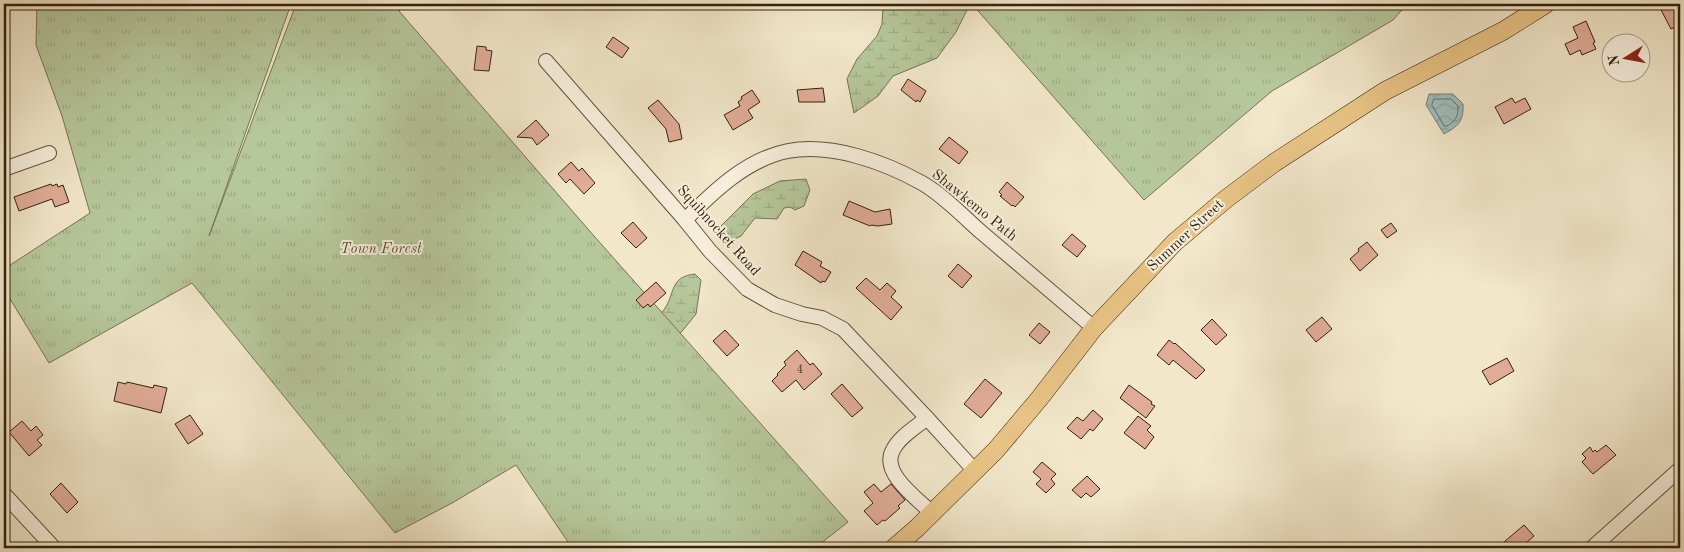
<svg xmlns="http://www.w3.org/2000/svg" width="1684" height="552" font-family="'Old Standard TT',serif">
<defs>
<pattern id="wetland-marsh" width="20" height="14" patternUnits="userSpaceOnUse" patternTransform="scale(1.25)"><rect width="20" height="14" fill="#b6c79b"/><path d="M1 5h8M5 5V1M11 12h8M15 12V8" fill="none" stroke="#9dab84"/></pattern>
<pattern id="park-tufts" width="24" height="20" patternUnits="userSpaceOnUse" patternTransform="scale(1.25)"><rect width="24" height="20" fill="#b6c79b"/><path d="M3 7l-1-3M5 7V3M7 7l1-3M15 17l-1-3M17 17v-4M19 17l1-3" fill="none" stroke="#9dab84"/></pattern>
<pattern id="water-waves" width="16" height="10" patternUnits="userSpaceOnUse" patternTransform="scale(1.25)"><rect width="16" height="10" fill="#9fbec0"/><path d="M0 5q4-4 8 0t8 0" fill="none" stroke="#89a3a4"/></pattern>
</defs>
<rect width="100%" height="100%" fill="#f2e7cb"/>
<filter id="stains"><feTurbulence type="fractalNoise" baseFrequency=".004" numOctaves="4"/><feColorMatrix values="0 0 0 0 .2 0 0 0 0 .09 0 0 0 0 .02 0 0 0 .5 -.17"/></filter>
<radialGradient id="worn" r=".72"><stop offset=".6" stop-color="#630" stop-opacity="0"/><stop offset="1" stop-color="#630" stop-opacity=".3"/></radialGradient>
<g fill="url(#wetland-marsh)" stroke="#747453">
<polygon points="881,4 970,4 956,32 937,58 893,76 878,96 854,113 847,79 857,59 877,36 882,24 883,8"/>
<polygon points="806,179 810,190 804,206 795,210 790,207 784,208 777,219 755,218 741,236 728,242 720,227 753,194 780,181"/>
<path d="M695 274 701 280 696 314 666 351 643 332C649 325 657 319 663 311 676 295 668 277 695 274Z"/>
</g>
<g fill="url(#park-tufts)" stroke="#747453">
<polygon points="37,4 291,4 209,236 296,4 405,4 399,11 594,236 848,522 815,548 572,548 516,465 452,503 395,533 192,283 49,363 4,289 4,269 90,213 62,116 36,45"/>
<polygon points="972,4 1407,4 1393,20 1272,91 1144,200"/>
</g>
<path fill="url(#water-waves)" stroke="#748078" d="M1429 94H1453L1463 104C1464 122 1458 126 1444 134L1426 105Z"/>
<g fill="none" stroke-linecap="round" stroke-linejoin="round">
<path stroke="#697066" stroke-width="1" d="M1434 99H1451L1458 106C1459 115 1455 122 1447 126H1444L1432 105Z"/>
</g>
<g fill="#e0ac98" stroke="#33220b">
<polygon points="1658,4 1676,4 1680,11 1680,24 1671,29"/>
<polygon points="1586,21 1595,42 1593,43 1596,49 1582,55 1580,50 1570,55 1565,44 1578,38 1573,27"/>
<polygon points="613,37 629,48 622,58 606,47"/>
<polygon points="477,46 486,47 486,50 492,51 489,71 474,70"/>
<polygon points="908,79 926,91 920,102 917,100 916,102 901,90"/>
<polygon points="823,88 825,102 799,102 797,90"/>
<polygon points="752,90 760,102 748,110 753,118 733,130 724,115 740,106 738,102 742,99 741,97"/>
<polygon points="1512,98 1515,103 1525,98 1531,109 1504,124 1495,107"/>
<polygon points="658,100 679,124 682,139 669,142 666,129 648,108"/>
<polygon points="536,120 549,135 537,145 532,138 517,137"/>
<polygon points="949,137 968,152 959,164 939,149"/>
<polygon points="571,162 579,171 582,168 595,183 584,194 570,179 566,183 558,174"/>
<polygon points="1007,182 1024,197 1015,207 1013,205 1012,206 1000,196 1002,195 999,192"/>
<polygon points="51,184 52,186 57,184 58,187 63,185 69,202 55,207 52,199 19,211 14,197"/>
<polygon points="849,201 875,212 890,209 892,224 878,226 871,225 870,226 843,215"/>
<polygon points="633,222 647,238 636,248 621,233"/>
<polygon points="1391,223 1397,231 1387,238 1381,230"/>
<polygon points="1072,234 1086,246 1077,257 1062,245"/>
<polygon points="1367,242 1378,255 1360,271 1350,259 1359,251 1358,249"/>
<polygon points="803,251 822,262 820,266 831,272 825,282 822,281 821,283 795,265"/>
<polygon points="958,264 972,276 962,288 948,276"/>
<polygon points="866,278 880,290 887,283 896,291 891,297 902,307 891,320 856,288"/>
<polygon points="656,282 666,293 650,307 648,304 643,308 636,300"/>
<polygon points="1322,317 1332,329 1316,342 1306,330"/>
<polygon points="1212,319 1227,335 1216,345 1201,330"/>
<polygon points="1039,323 1050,332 1040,344 1029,335"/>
<polygon points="725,330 739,345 727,356 713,341"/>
<polygon points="1169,340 1174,344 1175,343 1205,370 1196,379 1173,360 1169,365 1157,355"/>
<polygon points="797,350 810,365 813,363 822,374 804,390 796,380 782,392 772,381 778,375 777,374 786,365 784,362"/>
<polygon points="1507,358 1514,371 1490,385 1482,371"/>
<polygon points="985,379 1002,393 981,418 964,404"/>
<polygon points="118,382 126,384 127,382 153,388 154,385 167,388 161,413 114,401"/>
<polygon points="842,384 863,408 852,417 831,394"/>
<polygon points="1129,385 1152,402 1151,404 1155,406 1146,418 1120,398"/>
<polygon points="1093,410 1103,419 1093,431 1090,429 1081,439 1067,428 1077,417 1083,421"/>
<polygon points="190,415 203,434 188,444 175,424"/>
<polygon points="1138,416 1151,426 1147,430 1154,437 1145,449 1124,433"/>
<polygon points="22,421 31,431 36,426 43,435 37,440 42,445 29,456 9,432"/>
<polygon points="1606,445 1616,455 1593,474 1582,462 1586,458 1582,454 1590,447 1593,452 1595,450 1597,452"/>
<polygon points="1042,462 1056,474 1051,479 1055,484 1046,493 1036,484 1041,479 1033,472"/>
<polygon points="1087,476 1100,489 1091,497 1086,493 1081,498 1072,490"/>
<polygon points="61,483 78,502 67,513 50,494"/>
<polygon points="874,484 881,492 891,484 905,500 898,506 900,508 885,521 883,520 877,525 864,511 873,503 864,492"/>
<polygon points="1524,525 1534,536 1520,548 1497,548"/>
</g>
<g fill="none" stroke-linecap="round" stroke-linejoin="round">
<g stroke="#63533b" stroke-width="16">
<g id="minor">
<polyline points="546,61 685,220 710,251 747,289 775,305 802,314 822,318 843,329 927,418 975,471"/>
<polyline points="4,169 49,153"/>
<path d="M685 220C714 191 747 159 788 151 832 143 884 162 922 183 943 195 963 216 981 232 1019 264 1056 296 1094 328"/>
<path d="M927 418C916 427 899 437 893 450 880 473 918 499 932 513"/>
<polyline points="4,494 54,548"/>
<polyline points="1592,548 1680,469"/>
</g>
</g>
<g stroke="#33220b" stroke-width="19">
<polyline id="major" points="894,548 917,528 996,450 1039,399 1094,328 1175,242 1226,199 1274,163 1385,91 1503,31 1546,4"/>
</g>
<use href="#minor" stroke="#f7efdd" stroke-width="14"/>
<use href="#major" stroke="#e9c486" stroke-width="18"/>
</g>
<g text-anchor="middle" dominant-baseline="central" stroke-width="4" stroke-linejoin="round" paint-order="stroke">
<g font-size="12" fill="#5e442e">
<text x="800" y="370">4</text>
</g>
<g font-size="15" fill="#33220b" stroke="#f7efdd">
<text transform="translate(974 206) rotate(39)">Shawkemo Path</text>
<text transform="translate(718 231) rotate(48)">Squibnocket Road</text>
<text transform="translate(1186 236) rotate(-43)">Summer Street</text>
</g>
<g font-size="15" font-style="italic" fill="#5a5436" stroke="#f7efdd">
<text x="381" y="249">Town Forest</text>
</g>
</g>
<rect width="1684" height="552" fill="none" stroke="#f2e7cb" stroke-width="20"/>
<rect x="5" y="5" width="1674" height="542" fill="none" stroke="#33220b" stroke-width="2.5"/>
<rect x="10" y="10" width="1664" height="532" fill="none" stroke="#33220b"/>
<g transform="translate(1626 58) rotate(259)"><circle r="24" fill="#f7efdd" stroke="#a99d89"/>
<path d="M0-4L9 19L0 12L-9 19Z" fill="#8f2418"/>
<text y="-8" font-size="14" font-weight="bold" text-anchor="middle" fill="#33220b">N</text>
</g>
<rect width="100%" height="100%" filter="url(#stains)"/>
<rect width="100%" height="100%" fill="url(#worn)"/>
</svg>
